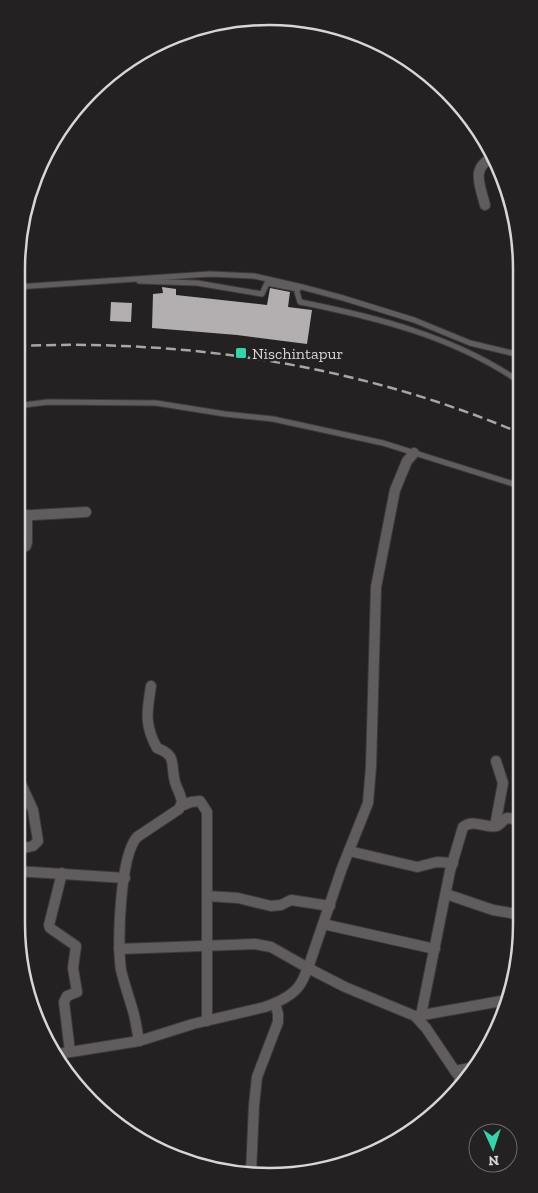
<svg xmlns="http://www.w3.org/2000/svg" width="538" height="1193" font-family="'Zilla Slab',serif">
<rect width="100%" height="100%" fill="#242122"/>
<g fill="#b3afb0">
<polygon points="162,287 176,289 176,295 267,305 270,288 290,292 288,307 312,310 307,344 237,335 152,328 153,294 163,293"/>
<polygon points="111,302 132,303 131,322 110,321"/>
<polygon points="24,308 25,321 16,322 16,309"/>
</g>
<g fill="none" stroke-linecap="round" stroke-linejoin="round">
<g stroke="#3e3b3c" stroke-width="7">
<g id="service">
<path d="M139 281 197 283 262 294 267 283 298 289 297 292 300 302C376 317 455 337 520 382"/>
<polyline points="16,287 210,274 254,276 302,287 343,298 414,320 470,343 520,355"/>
<polyline points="16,406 48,402 156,403 225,414 273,419 383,443 520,486"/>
</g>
</g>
<g stroke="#3e3b3c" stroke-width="12">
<g id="minor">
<path d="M485 205C480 185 470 167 494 157"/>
<polyline points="16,516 86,512"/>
<polyline points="16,549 26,546 27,542 27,515"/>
<polyline points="181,806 191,802 200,801 207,812 207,1021"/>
<polyline points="495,826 503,783 496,761"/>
<polyline points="16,850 33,846 38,841 33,810 16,773"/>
<polyline points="349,851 417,867 437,862 453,863"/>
<polyline points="16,871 125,878"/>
<polyline points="62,873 49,925 50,928 76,946 73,968 77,992 67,996 64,1002 70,1052"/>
<polyline points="446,894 493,910 522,915"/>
<polyline points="207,896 238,898 271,906 281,905 291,900 330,906"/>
<polyline points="323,924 435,949"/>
<polyline points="119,949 255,944 271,947 308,968 345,987 415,1016 426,1028 455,1071 459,1076 461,1088"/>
<path d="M421 1015 450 871 463 827C474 818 485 829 497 826 501 824 503 820 507 818L521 820"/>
<polyline points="417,1016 507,1000"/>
<path d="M139 1041C137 1031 136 1021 133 1011 129 997 124 983 121 970 117 943 120 856 137 837L179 809 182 802C181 795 177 789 175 782 170 764 178 756 157 748 144 725 147 711 151 686"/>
<path d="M58 1054 139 1041 193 1024 265 1007C276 1003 292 996 299 986 303 981 305 974 308 968L342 868 368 803 371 767 376 587 395 490 407 461 414 453"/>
<polyline points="455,1071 474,1067"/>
<polyline points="251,1173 254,1105 257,1077 278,1022 278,1014 275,1003"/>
</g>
</g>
<use href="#service" stroke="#615d5e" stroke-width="5"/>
<use href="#minor" stroke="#615d5e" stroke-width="10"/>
<path stroke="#a9a6a7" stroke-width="2.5" stroke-dasharray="10 5" stroke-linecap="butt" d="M16 346C52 345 87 344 122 346 257 351 396 380 520 433"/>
</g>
<rect fill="#32d4a9" stroke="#242122" stroke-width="2" x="235" y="347" width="12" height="12" rx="2.5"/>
<g text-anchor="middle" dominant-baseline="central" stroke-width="5" stroke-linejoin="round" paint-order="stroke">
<g font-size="16" fill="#d8d5d6" stroke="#242122" text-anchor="start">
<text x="252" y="353">Nischintapur</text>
</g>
</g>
<path d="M0 0H538V1193H0ZM269 25H269A244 244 0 0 1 513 269V924A244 244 0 0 1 269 1168H269A244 244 0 0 1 25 924V269A244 244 0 0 1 269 25Z" fill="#242122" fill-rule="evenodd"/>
<path fill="none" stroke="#d8d5d6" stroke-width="2.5" d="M269 25H269A244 244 0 0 1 513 269V924A244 244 0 0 1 269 1168H269A244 244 0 0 1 25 924V269A244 244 0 0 1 269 25Z"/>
<g transform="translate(493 1148) rotate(177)"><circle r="24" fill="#242122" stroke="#6c696a"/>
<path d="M0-4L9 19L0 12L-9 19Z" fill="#32d4a9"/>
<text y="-8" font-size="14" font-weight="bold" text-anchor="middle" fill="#d8d5d6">N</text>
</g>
</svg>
